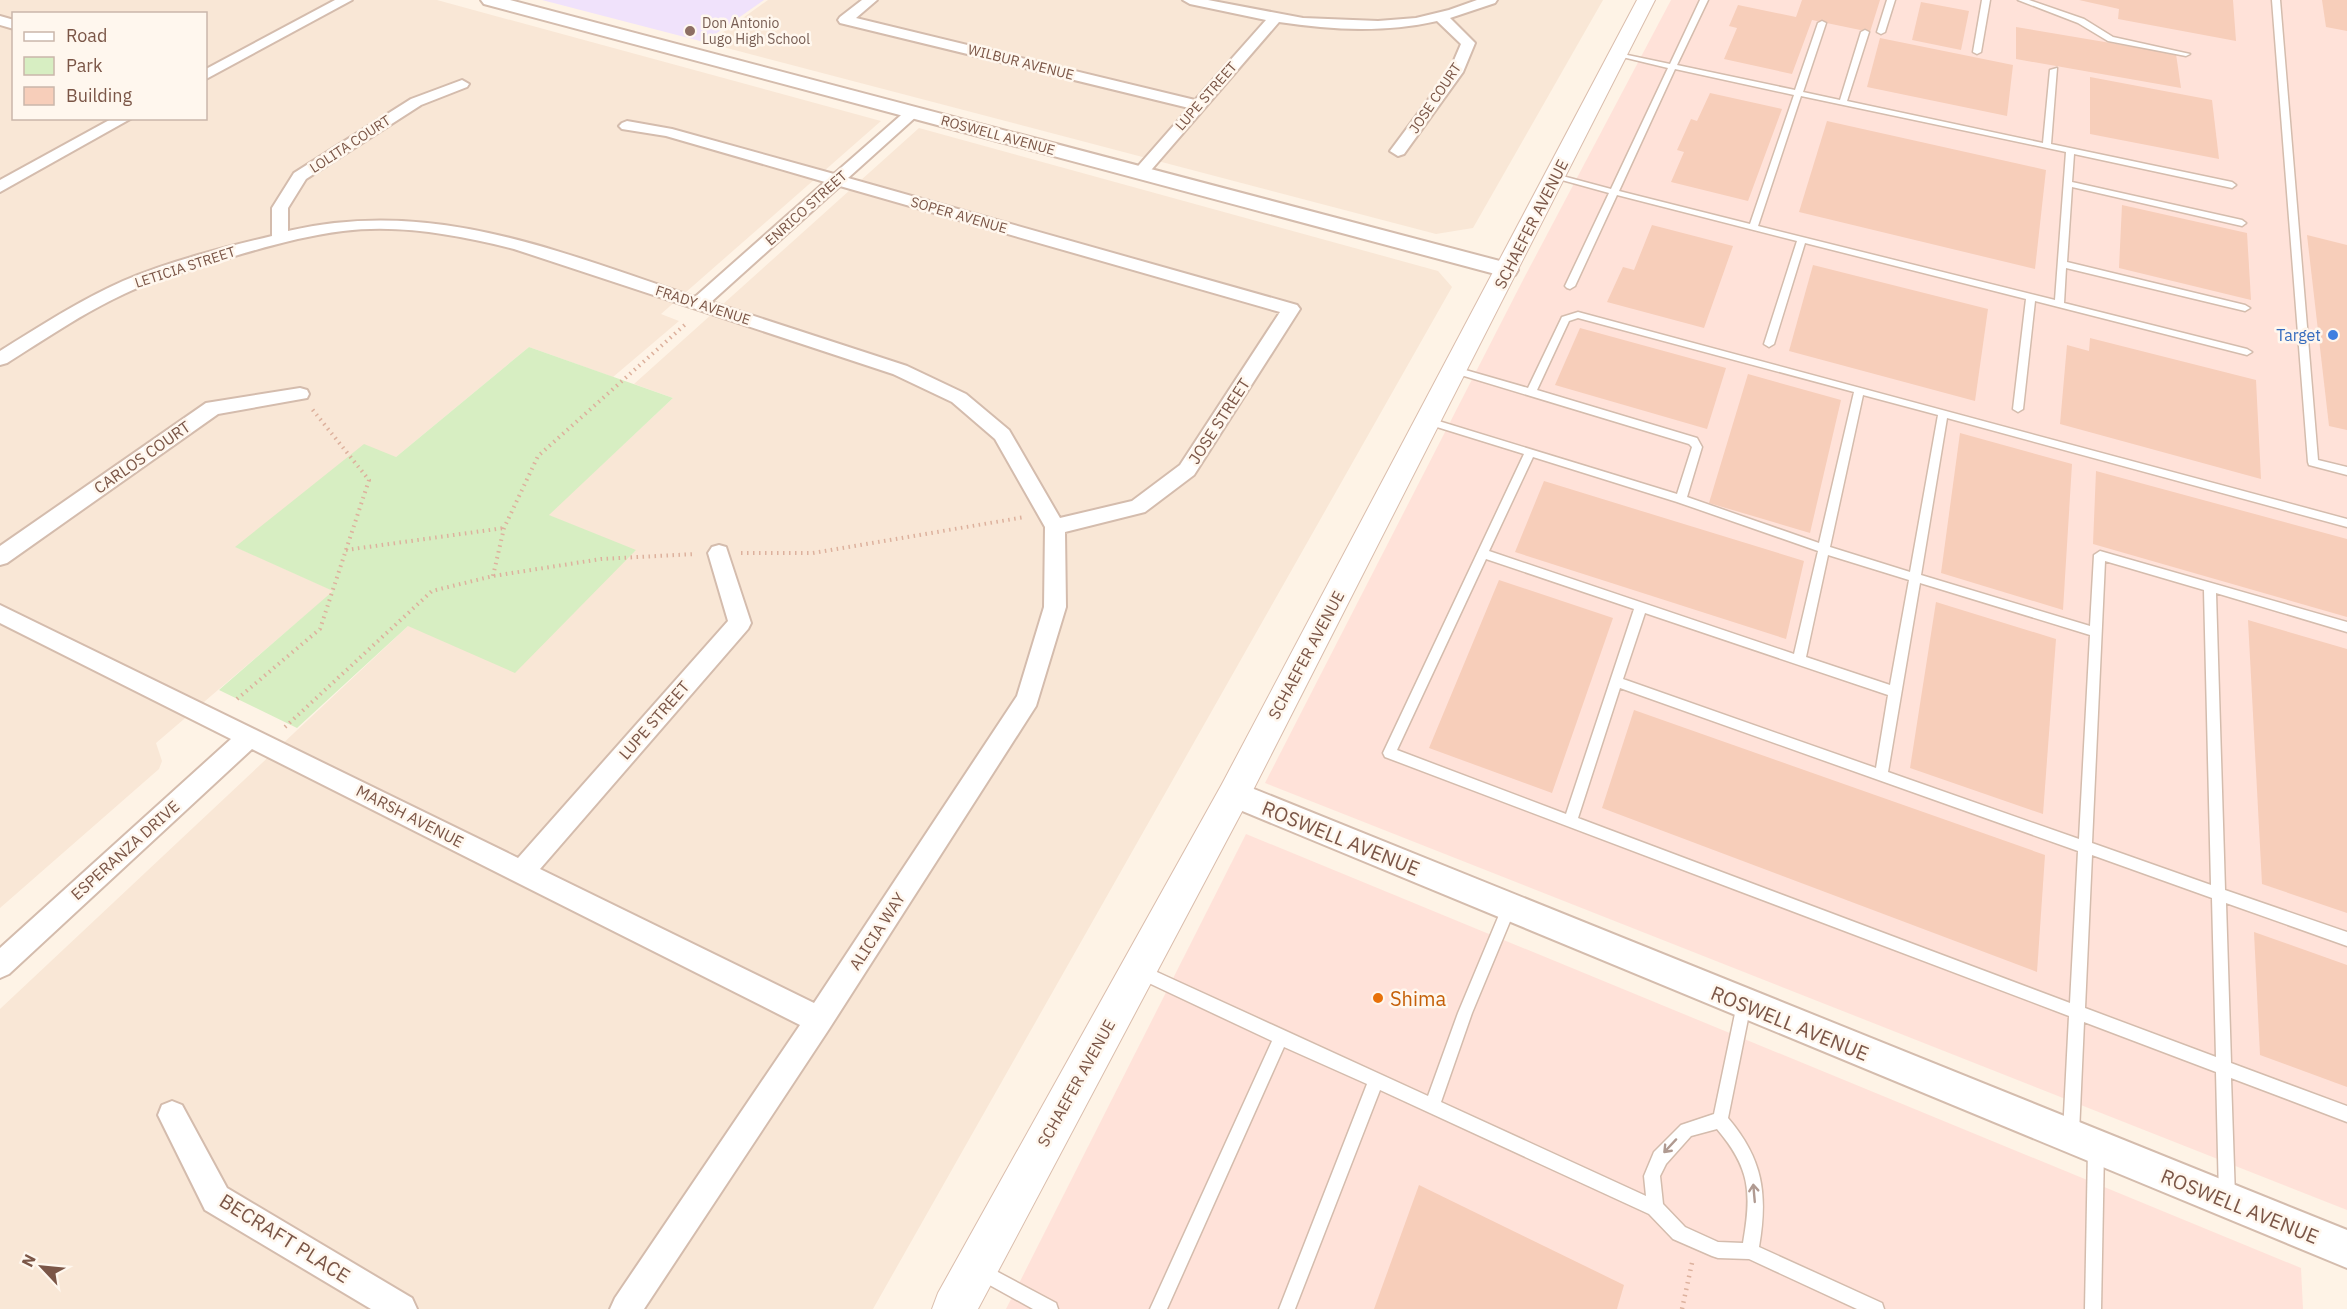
<svg xmlns="http://www.w3.org/2000/svg" width="2347" height="1309" font-family="'IBM Plex Sans',sans-serif">
<rect width="100%" height="100%" fill="#fef3e6"/>
<g fill="#f9e7d6" fill-rule="evenodd">
<path d="M0 0H437L881 121 661 314 679 321 613 377 529 347 396 457 236 547 334 591 156 743 162 761 159 769 0 908ZM14 14H206V118H14Z"/>
<polygon points="768,0 1603,0 1473,228 1436,234 708,43"/>
<polygon points="919,128 1438,271 1452,287 873,1309 0,1309 0,1009 408,626 636,551 548,515 673,398 634,384"/>
</g>
<g fill="#ffe2d9">
<polygon points="1671,0 2347,0 2347,1210 1265,783 1523,280"/>
<polygon points="1246,834 2301,1268 2303,1309 1006,1309"/>
</g>
<polygon fill="#f0e2fb" points="542,0 764,0 704,42"/>
<polygon fill="#d7eec2" points="529,347 673,398 549,515 636,550 515,673 408,626 297,728 219,690 333,591 235,547 364,444 396,457"/>
<g fill="#f7ceba">
<polygon points="1802,0 1880,0 1870,32 1812,20 1792,74 1724,59 1737,28 1729,26 1738,5 1796,17"/>
<polygon points="2079,0 2233,0 2236,41 2118,19 2119,9"/>
<polygon points="2322,0 2347,0 2347,31 2326,27"/>
<polygon points="1921,2 1969,11 1961,50 1912,40"/>
<polygon points="2016,27 2176,54 2181,88 2016,59"/>
<polygon points="1880,38 2013,65 2007,116 1867,87"/>
<polygon points="2090,77 2212,100 2219,159 2090,134"/>
<polygon points="1710,93 1782,109 1748,201 1671,182 1684,152 1677,150 1691,119 1697,121"/>
<polygon points="1827,121 2046,170 2035,269 1799,212"/>
<polygon points="2122,205 2247,233 2251,300 2119,268"/>
<polygon points="1652,225 1733,246 1704,328 1607,302 1623,267 1634,270"/>
<polygon points="2307,235 2347,245 2347,430 2329,426"/>
<polygon points="1813,265 1988,309 1975,401 1789,351"/>
<polygon points="1580,328 1726,368 1707,429 1555,385"/>
<polygon points="2090,338 2256,380 2261,479 2060,424 2067,345 2089,351"/>
<polygon points="1748,374 1841,400 1810,533 1709,503"/>
<polygon points="1960,433 2072,464 2063,610 1941,573"/>
<polygon points="2096,471 2347,539 2347,617 2093,544"/>
<polygon points="1544,481 1804,561 1786,639 1515,552"/>
<polygon points="1499,580 1613,618 1552,793 1429,748"/>
<polygon points="1936,602 2056,639 2043,814 1910,768"/>
<polygon points="2248,620 2347,649 2347,913 2262,884"/>
<polygon points="1634,710 2045,855 2037,972 1602,808"/>
<polygon points="2254,932 2347,965 2347,1087 2260,1055"/>
<polygon points="1419,1185 1624,1285 1617,1309 1374,1309"/>
</g>
<g fill="none" stroke-linecap="round" stroke-linejoin="round">
<g stroke="#d4bcad" stroke-width="3">
<g id="service">
<path d="M1700 0H1708L1677 65 1795 90 1818 23 1822 21 1826 23 1803 92 1840 100 1861 32 1865 30 1869 32 1847 101 2043 143 2050 70 2057 68 2051 144 2232 182 2236 185 2232 188 2074 154 2072 182 2242 220 2246 223 2242 226 2072 187 2067 262 2245 305 2250 308 2245 311 2066 268 2064 303 2247 349 2252 352 2247 355 2035 301 2023 409 2018 412 2013 409 2026 299 1805 243 1774 344 1769 347 1764 344 1797 241 1617 195 1575 286 1570 289 1567 288 1565 286 1609 193 1551 177 1555 174 1611 189 1668 68 1614 55 1618 53 1670 64ZM1675 69 1794 95 1750 224 1619 191ZM1801 96 2066 152 2055 300 1758 226Z"/>
<polygon points="1887,0 1895,0 1885,32 1881,34 1877,32"/>
<polygon points="1982,0 1990,0 1981,52 1977,54 1973,52"/>
<polygon points="2018,0 2029,0 2084,19 2113,37 2190,54 2186,56 2108,41 2078,23"/>
<polygon points="2272,0 2280,0 2318,460 2347,467 2347,475 2309,465 2308,462"/>
<path d="M1578 312 2347 519V527L1947 418 1921 575 2090 626 2094 555 2100 551 2347 622V632L2216 593 2225 890 2347 932V946L2226 903 2231 1063 2347 1106V1122L2231 1078 2235 1197 2233 1203 2227 1205 2221 1203 2219 1197 2216 1072 2084 1022 2079 1133 2076 1138 2071 1141 2066 1138 2063 1133 2069 1016 1385 757 1383 753 1524 454 1424 423 1423 421 1424 419H1432L1677 494 1692 447 1689 444 1451 372 1450 370 1455 367 1528 388 1562 317ZM1578 318 1854 392 1819 543 1687 497 1702 447 1697 438 1537 390 1569 321ZM1863 395 1938 415 1910 572 1830 547ZM1533 457 1677 502 1818 551 1794 654 1489 551ZM1828 555 1909 580 1890 685 1806 657ZM1486 559 1634 609 1566 814 1397 750ZM2105 561 2204 590 2211 885 2092 843ZM1920 583 2090 635 2079 839 1888 772ZM1645 613 1888 695 1876 768 1623 679ZM1620 688 2078 851 2070 1003 1578 818ZM2092 855 2212 898 2216 1057 2085 1008Z"/>
<path d="M1509 901 1514 903 1516 907 1472 1013 1441 1102 1646 1196 1644 1176 1654 1152 1681 1125 1714 1114 1737 1004 1739 999 1744 997 1749 999 1751 1004 1728 1118C1763 1159 1768 1194 1759 1247L1882 1303 1884 1309H1857L1749 1259 1718 1258 1712 1256 1673 1239 1649 1214 1380 1090 1295 1309H1279L1367 1084 1284 1047 1167 1309H1150L1272 1041 1136 977 1134 972 1136 967 1141 965 1146 967 1428 1096 1458 1013 1504 903ZM1717 1129C1750 1168 1752 1192 1743 1243L1718 1242 1685 1227 1663 1204 1660 1176 1666 1164 1691 1136Z"/>
<polygon points="2096,1141 2102,1143 2104,1149 2101,1309 2085,1309 2088,1149 2090,1143"/>
<polygon points="981,1263 1056,1303 1058,1309 1033,1309 975,1277 973,1271 975,1265"/>
</g>
</g>
<g stroke="#d4bcad" stroke-width="4">
<g id="minor">
<polygon points="335,0 352,0 206,79 206,69"/>
<path d="M862 0H877L856 18 1195 100 1266 20 1190 4 1183 0H1208L1303 18 1378 21 1416 18 1449 10 1477 0H1497L1495 3 1450 18 1475 43 1463 72 1404 154 1398 156 1390 151 1449 72 1461 44 1437 21C1384 33 1332 30 1279 22L1146 176 1140 178 1132 173 1189 108 840 23 838 20 840 17Z"/>
<polygon points="0,16 14,20 14,29 0,25"/>
<path d="M462 80 469 84 467 87 421 105 306 179 288 208V231C434 197 559 252 695 297L825 182 666 136 622 129 619 126 622 123 627 121 672 129 834 174 908 109H918L921 112 918 115 848 178 1297 305 1300 309 1194 475 1145 512 1065 532 1066 607 1036 706 829 1029 644 1309H610L615 1298 800 1025 252 749 9 974 0 978V948L231 739 0 623V605L518 858 728 621 708 553 712 547 719 545 726 547 751 623 748 629 540 869 814 1003 1017 696 1044 607 1045 527 995 439 952 402 893 374 514 249C458 235 400 224 343 231 303 236 265 247 228 258 192 269 157 278 124 294 83 313 45 339 7 363L0 365V351C40 326 80 300 123 281 170 261 222 248 272 236V208L294 173 411 99ZM840 186 1280 312 1180 465 1132 501 1060 518 1009 430 966 394 907 366 711 302Z"/>
<polygon points="113,118 132,118 0,192 0,180"/>
<polygon points="300,388 307,390 309,394 307,398 218,414 7,563 0,565 0,546 206,403"/>
<polygon points="172,1101 182,1105 227,1188 412,1298 417,1309 371,1309 205,1210 158,1115 162,1105"/>
</g>
</g>
<g stroke="#d4bcad" stroke-width="4">
<g id="tertiary">
<polygon points="481,0 510,0 1515,265 1518,270 1515,275 1507,277 1499,275 484,4"/>
<polygon points="1234,781 2347,1230 2347,1268 1223,803 1219,794 1223,785"/>
</g>
</g>
<g stroke="#dabdac" stroke-width="2">
<polygon id="secondary" points="1637,0 1655,0 1246,804 978,1309 932,1309 938,1293 1222,784"/>
</g>
<g stroke="#ddb19d" stroke-width="4" stroke-dasharray="1.5 4.5" stroke-linecap="butt">
<polyline points="346,550 504,528"/>
<polyline points="741,553 813,553 1025,517"/>
<polyline points="493,576 504,528 538,456 688,322"/>
<polyline points="237,699 320,629 369,480 312,409"/>
<polyline points="285,727 432,591 493,576 601,559 695,554"/>
</g>
<polyline stroke="#ddb19d" stroke-width="4.5" stroke-dasharray="1.5 5" stroke-linecap="butt" points="1682,1309 1692,1263"/>
<use href="#service" fill="#fff" fill-rule="evenodd"/>
<use href="#minor" fill="#fff" fill-rule="evenodd"/>
<use href="#tertiary" fill="#fff" fill-rule="evenodd"/>
<use href="#secondary" fill="#fff" fill-rule="evenodd"/>
</g>
<defs><path id="oneway-shaft" d="M-6 0H5M1.5-3L5.5 0L1.5 3" fill="none" stroke-width="1.6" stroke-linecap="round" stroke-linejoin="round" transform="scale(1.5)"/></defs>
<g stroke="#b09a91">
<use href="#oneway-shaft" transform="translate(1670 1146) rotate(133)"/>
<use href="#oneway-shaft" transform="translate(1754 1193) rotate(-95)"/>
</g>
<circle fill="#8d6e63" stroke="#fff7ee" stroke-width="2" cx="690" cy="31" r="6"/>
<circle fill="#3f7fe0" stroke="#fff7ee" stroke-width="2" cx="2333" cy="335" r="6"/>
<circle fill="#e8710a" stroke="#fff7ee" stroke-width="2" cx="1378" cy="998" r="6"/>
<g text-anchor="middle" dominant-baseline="central" stroke-width="5" stroke-linejoin="round" paint-order="stroke">
<g font-size="14" fill="#785e54" stroke="#fff7ee" text-anchor="start">
<text x="702" y="23">Don Antonio<tspan x="702" dy="16">Lugo High School</tspan></text>
</g>
<g font-size="14" fill="#7b5647" stroke="#fff7ee">
<text transform="translate(1021 62) rotate(14)">WILBUR AVENUE</text>
<text transform="translate(1206 96) rotate(-49)">LUPE STREET</text>
<text transform="translate(1435 98) rotate(-56)">JOSE COURT</text>
<text transform="translate(998 135) rotate(15)">ROSWELL AVENUE</text>
<text transform="translate(350 144) rotate(-33)">LOLITA COURT</text>
<text transform="translate(806 208) rotate(-42)">ENRICO STREET</text>
<text transform="translate(959 215) rotate(16)">SOPER AVENUE</text>
<text transform="translate(185 267) rotate(-18)">LETICIA STREET</text>
<text transform="translate(703 305) rotate(18)">FRADY AVENUE</text>
</g>
<g font-size="16" fill="#7b5647" stroke="#fff7ee">
<text transform="translate(1531 224) rotate(-63)">SCHAEFER AVENUE</text>
<text transform="translate(1219 421) rotate(-57)">JOSE STREET</text>
<text transform="translate(142 457) rotate(-35)">CARLOS COURT</text>
<text transform="translate(1306 655) rotate(-62)">SCHAEFER AVENUE</text>
<text transform="translate(654 720) rotate(-49)">LUPE STREET</text>
<text transform="translate(410 816) rotate(27)">MARSH AVENUE</text>
<text transform="translate(125 850) rotate(-42)">ESPERANZA DRIVE</text>
<text transform="translate(877 931) rotate(-57)">ALICIA WAY</text>
<text transform="translate(1076 1083) rotate(-61)">SCHAEFER AVENUE</text>
</g>
<g font-size="16" fill="#366cbe" stroke="#fff7ee" text-anchor="end">
<text x="2321" y="335">Target</text>
</g>
<g font-size="20" fill="#7b5647" stroke="#fff7ee">
<text transform="translate(1341 838) rotate(22)">ROSWELL AVENUE</text>
<text transform="translate(1790 1023) rotate(22)">ROSWELL AVENUE</text>
<text transform="translate(2240 1206) rotate(22)">ROSWELL AVENUE</text>
<text transform="translate(285 1238) rotate(32)">BECRAFT PLACE</text>
</g>
<g font-size="20" fill="#c56008" stroke="#fff7ee" text-anchor="start">
<text x="1390" y="998">Shima</text>
</g>
</g>
<rect x="12" y="12" width="195" height="108" fill="#fff7ee" stroke="#cab7ab" stroke-width="1.5"/>
<rect x="24" y="32" width="30" height="9" fill="#ffffff" stroke="#cab7ab" stroke-width="1.5"/>
<text x="66" y="42" font-size="18" fill="#7b5647">Road</text>
<rect x="24" y="57" width="30" height="18" fill="#d7eec2" stroke="#cab7ab" stroke-width="1.5"/>
<text x="66" y="72" font-size="18" fill="#7b5647">Park</text>
<rect x="24" y="87" width="30" height="18" fill="#f7ceba" stroke="#cab7ab" stroke-width="1.5"/>
<text x="66" y="102" font-size="18" fill="#7b5647">Building</text>
<g transform="translate(42 1267) rotate(296)" stroke="#fff7ee" stroke-width="4.5" paint-order="stroke">
<path d="M0-4.5L10 22L0 15L-10 22Z" fill="#7b5647"/>
<text y="-9" font-size="16" font-weight="bold" text-anchor="middle" fill="#7b5647">N</text>
</g>
</svg>
